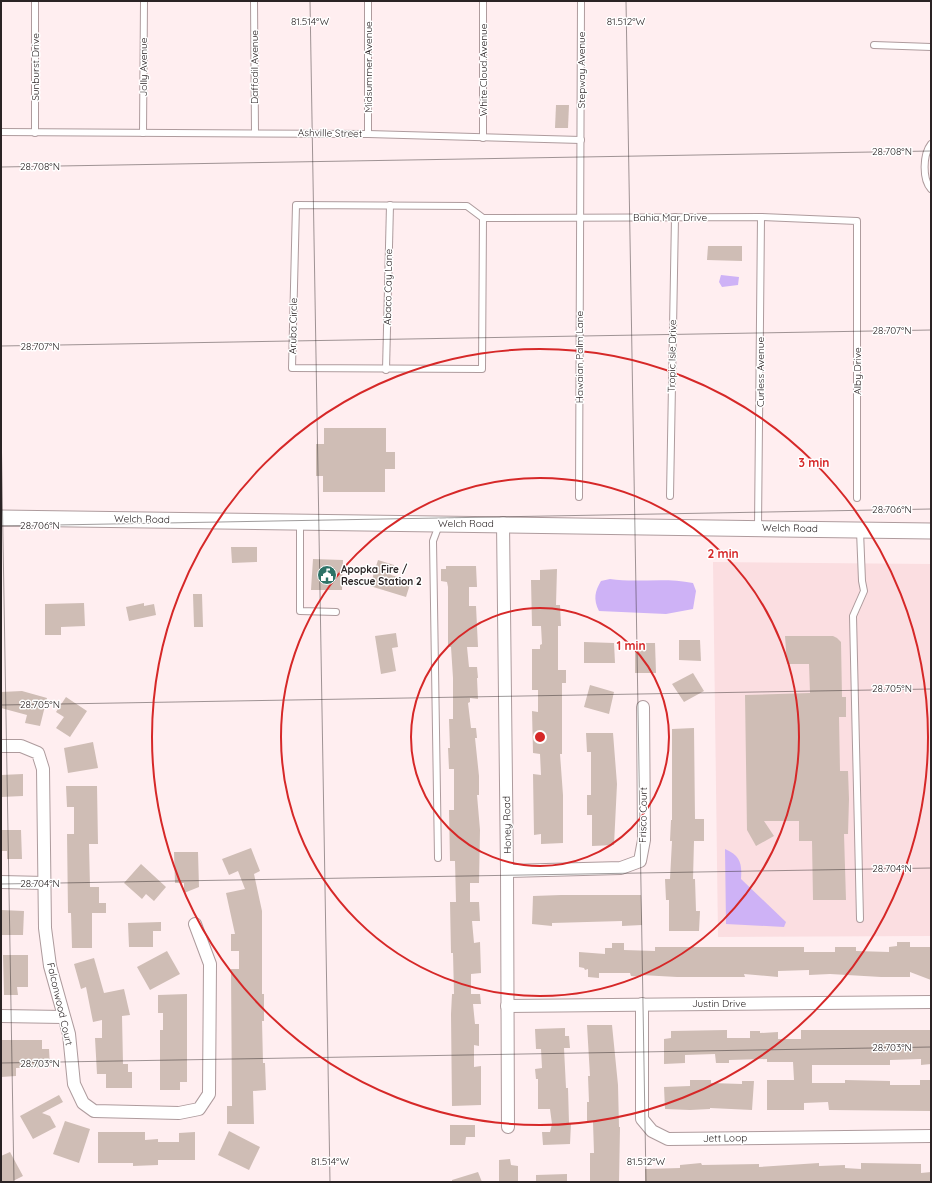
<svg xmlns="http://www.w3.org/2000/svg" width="932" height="1183" font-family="Quicksand,sans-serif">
<rect width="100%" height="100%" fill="#ffeef0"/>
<polygon fill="#fbdee1" points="713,562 931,564 931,936 718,937"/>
<g fill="#ceb2f6">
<polygon points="721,275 739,277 738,285 722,287 719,282"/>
<path d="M610 579C637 583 665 577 693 583L696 591 693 609 666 614 599 611C593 599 595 591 601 581Z"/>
<path d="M725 849C741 856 742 864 741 879L786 922 784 927 726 924Z"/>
</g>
<g fill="#cfbdb5">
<polygon points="556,105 569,105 568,128 555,128"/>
<polygon points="708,246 742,246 742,261 707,260"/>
<polygon points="324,428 386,428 386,452 395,452 395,469 385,469 385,492 323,492 323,476 316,476 316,444 324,444"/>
<polygon points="231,547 257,547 257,562 232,563"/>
<polygon points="313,559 343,560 342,590 311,590"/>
<polygon points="378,560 394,565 391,575 411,581 406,597 370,586"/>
<polygon points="446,566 476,566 477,587 469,587 469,606 476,606 478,647 467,647 469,667 477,667 478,678 477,678 478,699 470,698 470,702 468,703 471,728 476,728 477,738 475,738 479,776 479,795 477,795 480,830 479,883 470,883 470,902 479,902 480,921 472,921 474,943 480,942 481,973 471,974 471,994 480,994 481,1004 473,1004 475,1024 479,1024 479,1046 474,1045 474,1067 481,1066 481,1105 452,1106 451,1014 452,994 454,994 453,953 451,953 450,902 456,902 455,861 450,861 449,810 454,810 454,769 449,769 448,748 450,748 449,719 453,719 453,678 451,647 448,647 448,587 447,582 441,581 441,569 446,569"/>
<polygon points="557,569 556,605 560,605 561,626 558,626 558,670 566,670 566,683 562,683 562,754 560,754 563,795 563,843 541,844 541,834 534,835 533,774 541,775 540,754 533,753 532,711 538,712 538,690 532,690 532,649 540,649 540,645 542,644 541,626 532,626 531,580 540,580 540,570"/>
<polygon points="193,594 202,594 203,627 194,627"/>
<polygon points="84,603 85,626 61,627 61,635 45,635 45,604"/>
<polygon points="144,603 144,606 154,604 156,615 129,621 126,607"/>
<polygon points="396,633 398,647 392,648 396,671 381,674 375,636"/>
<polygon points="785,636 833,636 837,638 841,642 842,697 846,697 846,717 839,717 840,771 848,771 849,799 848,834 844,834 846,900 813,900 812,841 799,841 799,821 764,821 774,836 756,846 747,830 745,695 810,693 809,664 787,664"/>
<polygon points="679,640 700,640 701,661 679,660"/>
<polygon points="584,642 614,643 615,663 584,663"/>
<polygon points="635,643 655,643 656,673 635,673"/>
<polygon points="693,673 704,691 684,702 672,684"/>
<polygon points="590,685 614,692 609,714 584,707"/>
<polygon points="22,691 47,698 40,726 25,723 27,715 1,708 1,692"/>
<polygon points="66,697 87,711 70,737 56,728 64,717 56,712"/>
<polygon points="694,728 695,819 704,819 704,841 694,841 693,879 695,879 696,911 700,911 699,931 669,931 669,900 666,900 665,879 670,879 672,841 670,841 671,820 672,820 672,729"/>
<polygon points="586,733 613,733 617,784 614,845 592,846 592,815 587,815 587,795 591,795 591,752 587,752"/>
<polygon points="93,742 98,768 68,773 64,748"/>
<polygon points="23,774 23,796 1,797 1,775"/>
<polygon points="66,786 97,786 98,844 89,844 90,887 99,887 99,903 106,903 106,913 92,913 92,948 72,948 71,913 68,913 67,834 74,834 74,807 67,807"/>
<polygon points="1,830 21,830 22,859 7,859 7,851 1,851"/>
<polygon points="251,848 260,871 254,874 262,911 262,994 264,994 264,1021 262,1021 263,1063 265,1063 266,1090 253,1091 254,1124 227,1124 227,1106 232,1106 231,969 239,969 239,951 231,951 231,934 235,934 226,893 245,889 238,871 229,875 222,859"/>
<polygon points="174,852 198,852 199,887 184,893 184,883 175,883"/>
<polygon points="141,864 166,887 154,901 146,894 142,899 124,883"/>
<polygon points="561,895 641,895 642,925 622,926 622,921 552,923 552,926 532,924 533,896"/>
<polygon points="1,910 24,911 23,935 1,935"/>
<polygon points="161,922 161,931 153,931 153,947 129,947 128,923"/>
<polygon points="897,942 910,942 910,947 931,947 931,980 910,972 910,977 881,977 830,974 809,975 809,970 778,971 778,977 744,974 745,977 677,977 641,975 641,977 631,976 630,973 599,973 599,978 588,977 588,969 585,970 584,968 579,967 579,952 605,954 605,948 612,948 612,943 624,943 624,950 655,951 655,947 804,947 804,952 835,952 835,947 856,947 856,951 889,952 889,947 897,946"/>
<polygon points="167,951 180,974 150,990 137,967"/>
<polygon points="3,955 28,955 28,987 17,987 18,995 4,995"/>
<polygon points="94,958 104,993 124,989 130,1015 122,1016 123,1064 128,1064 128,1072 132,1072 132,1088 106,1088 106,1074 97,1074 95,1038 102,1038 102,1020 93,1022 86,987 81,989 74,964"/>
<polygon points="187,994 187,1082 180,1082 180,1090 160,1090 160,1030 163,1030 163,1013 158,1013 158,995"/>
<polygon points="587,1025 612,1025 618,1085 619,1127 620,1127 619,1182 590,1182 590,1153 594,1153 593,1122 587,1122 587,1102 589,1102 588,1076 590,1076"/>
<polygon points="565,1028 565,1036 569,1036 570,1048 564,1048 566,1088 568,1088 569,1123 571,1123 570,1144 543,1145 542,1132 550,1132 552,1124 550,1109 538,1109 538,1079 536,1079 535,1069 542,1068 541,1049 536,1049 535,1029"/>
<polygon points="727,1030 727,1038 750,1038 750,1031 760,1031 760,1033 778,1032 778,1039 801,1039 801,1030 931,1030 931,1064 921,1065 921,1059 890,1060 890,1065 812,1065 812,1083 845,1083 845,1080 890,1081 890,1085 920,1085 920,1080 931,1080 931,1111 829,1110 828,1102 804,1103 804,1110 767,1110 767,1080 794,1080 793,1062 767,1062 767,1059 729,1060 729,1063 716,1063 715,1054 685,1055 685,1063 664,1064 664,1039 671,1038 671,1031"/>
<polygon points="1,1040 42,1040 42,1049 49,1049 50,1067 16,1068 16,1076 1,1077"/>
<polygon points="690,1080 711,1080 711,1083 742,1084 742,1081 754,1081 752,1110 710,1108 710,1109 690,1110 665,1109 664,1087 690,1086"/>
<polygon points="59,1095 63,1102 42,1113 50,1116 56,1127 33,1139 20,1116"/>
<polygon points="65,1121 90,1129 79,1163 53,1154"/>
<polygon points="450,1125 475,1125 475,1137 466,1137 465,1145 450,1145"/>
<polygon points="229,1131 260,1147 249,1170 218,1155"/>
<polygon points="98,1132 145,1132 145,1140 158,1139 158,1142 179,1142 179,1133 195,1132 195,1160 158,1160 158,1165 133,1166 133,1163 98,1163"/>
<polygon points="10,1152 23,1176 11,1182 1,1182 1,1156"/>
<polygon points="510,1159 511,1165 518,1166 518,1182 499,1182 499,1160"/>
<polygon points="701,1163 702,1165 759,1164 759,1167 819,1163 819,1166 845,1165 845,1168 861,1169 861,1163 921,1164 921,1173 931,1172 931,1182 645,1182 645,1169 680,1168 680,1165"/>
<polygon points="478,1172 482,1182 452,1182 452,1180"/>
<polygon points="567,1174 567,1182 536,1182 536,1175"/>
</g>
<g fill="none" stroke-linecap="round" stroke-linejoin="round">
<g stroke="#ae9b9d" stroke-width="8">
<g id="service">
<polyline points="35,1 35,133"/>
<polyline points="254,1 255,133"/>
<polyline points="483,1 483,138"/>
<polyline points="874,45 931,47"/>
<polyline points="1,132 368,134 581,140"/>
<polyline points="143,133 144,1"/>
<polyline points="368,134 368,1"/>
<path d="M931 144C923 154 922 179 931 189"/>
<polygon points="296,205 467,206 483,218 482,369 292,368"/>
<polyline points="483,218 761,217 857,221 857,498"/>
<polyline points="386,370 390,205"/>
<polyline points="670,496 675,217"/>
<polyline points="579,497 581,1"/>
<polyline points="300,523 300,611 336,612"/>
<polyline points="758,527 761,217"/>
<polyline points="438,858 433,541 439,525"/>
<polyline points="860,919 853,616 864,591 862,581 860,531"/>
</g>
</g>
<g stroke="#ae9b9d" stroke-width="14">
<g id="minor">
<polyline points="503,523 507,871 508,1127"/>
<polyline points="1,746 21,746 38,753 43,769 45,928 50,966 69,1034 74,1084 83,1103 94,1111 179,1113 199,1109 209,1094 210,964 195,924"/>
<polyline points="507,871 621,868 640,861 644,840 643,707"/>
<polyline points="1,882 45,883"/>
<polyline points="642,1004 642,1119 652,1131 668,1139 931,1136"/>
<polyline points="507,1006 931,1002"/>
<polyline points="1,1016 63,1017"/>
</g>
</g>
<g stroke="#ae9b9d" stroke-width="17">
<polyline id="tertiary" points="1,518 931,531"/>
</g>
<use href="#service" stroke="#fff" stroke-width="6"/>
<use href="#minor" stroke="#fff" stroke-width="12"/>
<use href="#tertiary" stroke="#fff" stroke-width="15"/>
</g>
<path fill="none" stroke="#2a2324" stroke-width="1" stroke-opacity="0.45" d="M310 1 330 1182M626 1 646 1182M1 167 931 151M1 346 931 330M1 423 14 1182M1 526 931 509M1 705 931 689M1 884 931 868M1 1063 931 1047"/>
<g fill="none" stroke="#d62828" stroke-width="2">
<circle cx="540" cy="737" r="129"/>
<circle cx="540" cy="737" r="259"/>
<circle cx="540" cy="737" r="388"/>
</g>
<defs>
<g id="civic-disc" transform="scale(1)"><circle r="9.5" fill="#2d7266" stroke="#fff"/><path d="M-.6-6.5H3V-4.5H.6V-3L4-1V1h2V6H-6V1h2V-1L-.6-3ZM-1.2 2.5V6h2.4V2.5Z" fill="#fff"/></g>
</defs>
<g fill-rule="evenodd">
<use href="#civic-disc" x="327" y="575"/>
</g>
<g text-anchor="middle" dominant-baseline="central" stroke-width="3" stroke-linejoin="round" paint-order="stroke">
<g font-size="10" fill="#2a2324" stroke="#fff">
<text transform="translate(35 67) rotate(-90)">Sunburst Drive</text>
<text transform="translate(143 67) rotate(-90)">Jolly Avenue</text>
<text transform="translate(254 67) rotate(-90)">Daffodil Avenue</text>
<text transform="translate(368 67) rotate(-90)">Midsummer Avenue</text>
<text transform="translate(483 70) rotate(-90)">White Cloud Avenue</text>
<text transform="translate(581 70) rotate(-90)">Stepway Avenue</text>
<text transform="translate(330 133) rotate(1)">Ashville Street</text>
<text x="670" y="217">Bahia Mar Drive</text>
<text transform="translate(388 287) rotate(-89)">Abaco Cay Lane</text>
<text transform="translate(293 326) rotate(-89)">Aruba Circle</text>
<text transform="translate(672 356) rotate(-89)">Tropic Isle Drive</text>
<text transform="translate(579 357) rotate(-90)">Hawaian Palm Lane</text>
<text transform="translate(857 371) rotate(-90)">Alby Drive</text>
<text transform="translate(760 372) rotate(-90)">Curless Avenue</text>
<text transform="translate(142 519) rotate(1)">Welch Road</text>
<text x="466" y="523">Welch Road</text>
<text transform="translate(790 528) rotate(1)">Welch Road</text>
<text transform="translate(643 815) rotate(-89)">Frisco Court</text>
<text transform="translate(507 825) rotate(-91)">Honey Road</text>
<text x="719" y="1003">Justin Drive</text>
<text transform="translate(60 1004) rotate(77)">Falconwood Court</text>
<text transform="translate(725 1138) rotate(-1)">Jett Loop</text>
</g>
<g font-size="10" font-weight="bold" fill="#2a2324" stroke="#fff" text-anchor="start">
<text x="341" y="569">Apopka Fire /<tspan x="341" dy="12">Rescue Station 2</tspan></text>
</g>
</g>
<g font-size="10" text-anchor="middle" fill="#2a2324" stroke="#fff" stroke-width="3" stroke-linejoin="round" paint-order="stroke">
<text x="310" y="25">81.514°W</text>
<text x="626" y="25">81.512°W</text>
<text x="892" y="155">28.708°N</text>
<text x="40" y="170">28.708°N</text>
<text x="892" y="334">28.707°N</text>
<text x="40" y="350">28.707°N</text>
<text x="892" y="513">28.706°N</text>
<text x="40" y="529">28.706°N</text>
<text x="892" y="692">28.705°N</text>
<text x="40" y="708">28.705°N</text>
<text x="892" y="872">28.704°N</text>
<text x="40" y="887">28.704°N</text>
<text x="892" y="1051">28.703°N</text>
<text x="40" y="1067">28.703°N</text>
<text x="330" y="1165">81.514°W</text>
<text x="646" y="1165">81.512°W</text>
</g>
<circle cx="540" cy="737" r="6" fill="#d62828" stroke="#fff" stroke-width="2"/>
<g font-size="12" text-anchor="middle" font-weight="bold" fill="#d62828" stroke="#fff" stroke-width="3" stroke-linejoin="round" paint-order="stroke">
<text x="814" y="467">3 min</text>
<text x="723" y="558">2 min</text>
<text x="631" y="650">1 min</text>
</g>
<rect width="932" height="1183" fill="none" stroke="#2a2324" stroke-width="4"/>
</svg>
